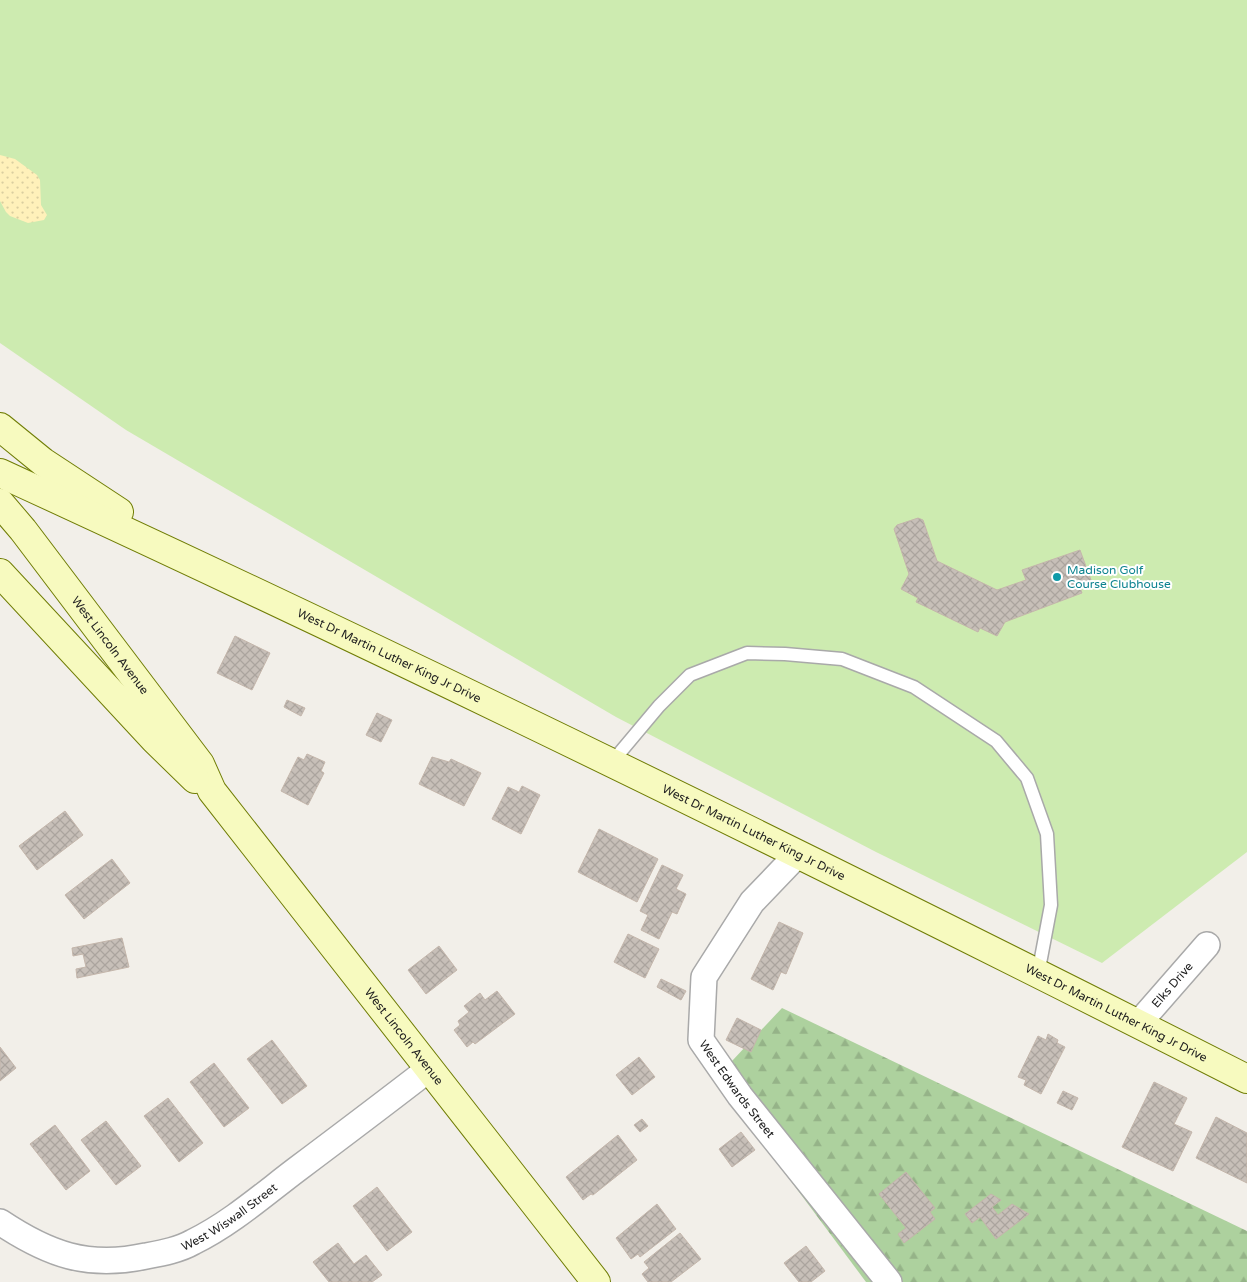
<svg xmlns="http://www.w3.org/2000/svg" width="1247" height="1282" font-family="'Varela Round',sans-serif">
<defs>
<pattern id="forest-firs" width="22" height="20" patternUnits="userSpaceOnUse" patternTransform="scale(1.25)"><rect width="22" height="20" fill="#add19e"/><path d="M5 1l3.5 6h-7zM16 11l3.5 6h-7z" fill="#95b388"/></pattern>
<pattern id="sand-dots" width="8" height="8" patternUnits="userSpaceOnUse" patternTransform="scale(1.25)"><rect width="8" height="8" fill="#fff1ba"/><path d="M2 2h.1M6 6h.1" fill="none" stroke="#dacea0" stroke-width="1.8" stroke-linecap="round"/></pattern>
<pattern id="building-cross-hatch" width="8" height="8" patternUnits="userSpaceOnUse" patternTransform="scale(1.25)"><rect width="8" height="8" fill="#c7bfb8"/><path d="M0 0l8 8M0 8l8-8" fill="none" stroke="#aba49e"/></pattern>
</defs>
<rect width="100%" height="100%" fill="#f2efe9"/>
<polygon fill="#cdebb0" points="0,0 1247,0 1247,852 1102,963 876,852 616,717 126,430 0,343"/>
<polygon fill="url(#forest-firs)" points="782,1008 1247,1231 1247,1282 866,1282 715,1079"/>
<polygon fill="url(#sand-dots)" points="0,155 15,159 37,175 40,180 41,205 47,215 44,220 28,223 10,216 6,212 0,201"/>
<g fill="url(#building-cross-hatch)" stroke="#c4b6ab">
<polygon points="918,518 923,520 937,561 997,590 1026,580 1022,570 1080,550 1091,580 1079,585 1082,593 1005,622 997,636 980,628 978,632 916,602 918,598 901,589 909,574 894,529 897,525"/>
<polygon points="235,636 270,653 252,690 217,673"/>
<polygon points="287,700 305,708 301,716 284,707"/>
<polygon points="377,713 392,720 381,742 366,735"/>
<polygon points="307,754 325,762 321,771 324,773 308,805 281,791 298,757 304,760"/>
<polygon points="432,757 449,762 451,759 481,773 464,806 419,784"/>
<polygon points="522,786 540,795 521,834 492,819 508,787 519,792"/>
<polygon points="65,811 83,835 37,870 19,846"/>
<polygon points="599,829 658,859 637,902 578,872"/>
<polygon points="112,859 130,883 84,919 65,895"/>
<polygon points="662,865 683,875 676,889 686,894 677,914 672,912 659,939 641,930 648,915 640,911"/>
<polygon points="779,922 803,933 786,974 781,972 773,990 751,979"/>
<polygon points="628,934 659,949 645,978 614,962"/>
<polygon points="122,938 129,967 77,978 76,969 86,967 83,954 73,956 72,948"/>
<polygon points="439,946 457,970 426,994 408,970"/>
<polygon points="661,979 686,991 681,1000 657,987"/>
<polygon points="497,991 515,1014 475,1044 473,1042 467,1047 454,1030 460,1025 458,1021 469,1012 464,1006 480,993 485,1000"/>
<polygon points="737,1018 761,1030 751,1052 726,1040"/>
<polygon points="1048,1034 1058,1040 1057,1043 1065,1047 1041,1094 1024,1085 1026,1080 1018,1077 1038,1036 1046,1040"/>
<polygon points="272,1040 307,1086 282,1104 247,1059"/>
<polygon points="0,1047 16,1068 0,1081"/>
<polygon points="639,1057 655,1077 632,1095 616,1075"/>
<polygon points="214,1063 249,1108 224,1127 190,1082"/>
<polygon points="1154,1082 1187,1098 1174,1124 1192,1132 1173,1171 1122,1147"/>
<polygon points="1063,1091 1078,1098 1072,1110 1057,1103"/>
<polygon points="168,1098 203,1143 179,1162 144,1116"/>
<polygon points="1216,1117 1247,1133 1247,1183 1196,1158"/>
<polygon points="642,1119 648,1126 640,1132 634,1125"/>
<polygon points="106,1121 141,1166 116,1185 81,1140"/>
<polygon points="55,1125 90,1171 66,1190 30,1144"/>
<polygon points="741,1132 755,1150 732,1167 719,1149"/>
<polygon points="618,1135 637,1160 593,1195 591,1194 583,1200 566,1177"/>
<polygon points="906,1172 935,1208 930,1212 935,1219 904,1243 898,1234 906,1228 879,1194"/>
<polygon points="377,1187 412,1232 387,1251 353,1206"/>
<polygon points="991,1194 1001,1200 992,1207 998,1215 1012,1204 1029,1214 996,1239 980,1217 972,1223 965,1214"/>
<polygon points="657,1204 676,1229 640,1257 638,1254 631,1259 616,1238"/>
<polygon points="680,1233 701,1259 671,1282 648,1282 642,1274 649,1268 644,1262"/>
<polygon points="338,1243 354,1264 366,1255 382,1275 372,1282 329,1282 313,1262"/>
<polygon points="806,1246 825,1271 811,1282 799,1282 784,1263"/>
</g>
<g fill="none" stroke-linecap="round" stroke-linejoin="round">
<g stroke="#a9a9a9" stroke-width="15">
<polyline id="lane" points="612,762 659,706 690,675 747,653 785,654 842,659 914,687 996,741 1027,778 1047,834 1051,905 1038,974"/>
</g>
<g stroke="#a9a9a9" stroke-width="28">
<g id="street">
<path id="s1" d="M797 855 752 902 704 977 701 1040 740 1096 889 1282"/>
<path id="s2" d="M1138 1024 1207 945"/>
<path id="s3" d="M0 1222C48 1254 88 1269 146 1256 162 1253 179 1250 193 1242 230 1224 263 1195 296 1170 340 1137 385 1103 429 1069"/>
</g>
</g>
<g stroke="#707d05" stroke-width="30">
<g id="secondary">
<polyline points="0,427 43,462 119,512"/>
<path id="s4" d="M0 473C420 666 835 870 1247 1079"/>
<path id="s5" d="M0 503 23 530 200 764 212 791 596 1282"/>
<polyline points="0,573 155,740 195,779"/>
</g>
</g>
<use href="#lane" stroke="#fff" stroke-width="12"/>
<use href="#street" stroke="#fff" stroke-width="25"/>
<use href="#secondary" stroke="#f7fabf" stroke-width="28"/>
</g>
<circle fill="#0f9aa8" stroke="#fff" stroke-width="2" cx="1057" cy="577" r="5"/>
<g text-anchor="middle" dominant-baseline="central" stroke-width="4" stroke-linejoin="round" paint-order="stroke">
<g font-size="12" fill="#0d838f" stroke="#fff" text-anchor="start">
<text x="1067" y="570">Madison Golf<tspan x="1067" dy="14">Course Clubhouse</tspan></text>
</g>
<g font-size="12" fill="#222" stroke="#fff">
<text stroke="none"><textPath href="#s5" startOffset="180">West Lincoln Avenue</textPath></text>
<text stroke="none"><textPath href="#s4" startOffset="430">West Dr Martin Luther King Jr Drive</textPath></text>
<text stroke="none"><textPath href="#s4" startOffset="835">West Dr Martin Luther King Jr Drive</textPath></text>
<text stroke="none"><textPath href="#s2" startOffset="52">Elks Drive</textPath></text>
<text stroke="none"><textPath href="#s4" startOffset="1240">West Dr Martin Luther King Jr Drive</textPath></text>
<text stroke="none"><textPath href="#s5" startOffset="670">West Lincoln Avenue</textPath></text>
<text stroke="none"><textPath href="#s1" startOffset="278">West Edwards Street</textPath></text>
<text stroke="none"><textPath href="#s3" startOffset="248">West Wiswall Street</textPath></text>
</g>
</g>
</svg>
